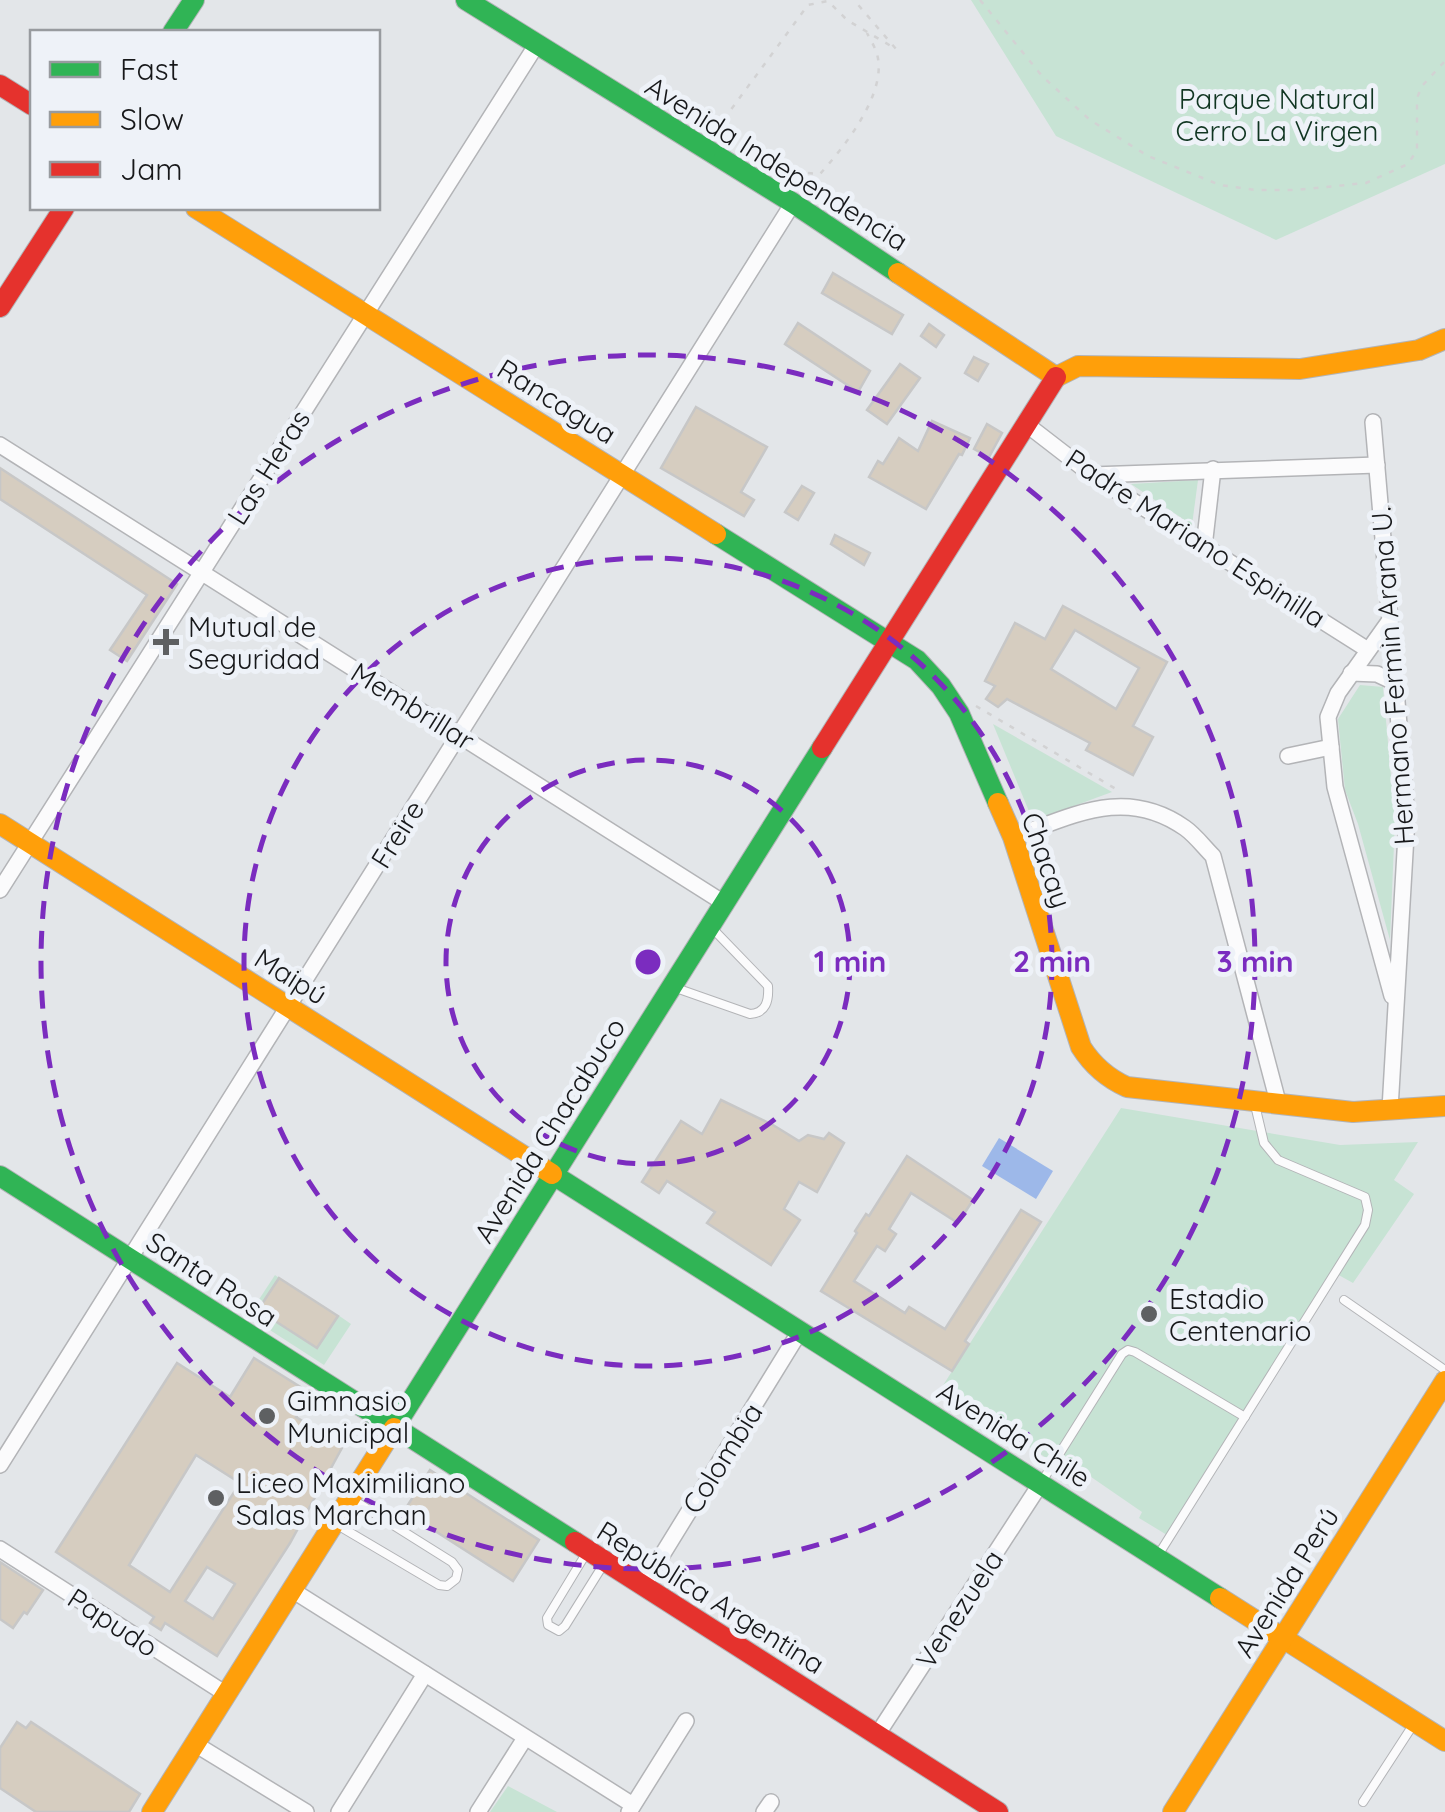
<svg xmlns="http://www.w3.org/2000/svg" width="1445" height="1812" font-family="Quicksand,sans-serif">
<rect width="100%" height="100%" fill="#e3e6e9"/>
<g fill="#c7e3d4">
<polygon points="971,0 1445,0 1445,164 1276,240 1056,136"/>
<polygon points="1198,480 1192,525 1131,484"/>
<polygon points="1360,685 1383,687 1395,820 1390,940 1358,824 1345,790 1338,719"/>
<polygon points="993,724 1112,792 1033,821"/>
<polygon points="1121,1108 1340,1145 1418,1142 1394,1180 1414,1194 1353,1283 1335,1273 1167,1535 1139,1518 1142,1512 1065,1459 1059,1466 940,1390"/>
<polygon points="275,1275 279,1278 259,1310 316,1348 338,1315 351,1324 324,1365 248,1316"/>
<polygon points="508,1786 557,1812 490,1812"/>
</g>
<polygon fill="#9db8e9" points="999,1138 1053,1171 1036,1199 982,1166"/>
<g fill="#d6cdc0" stroke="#c7c7c7" stroke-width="2.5" fill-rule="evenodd">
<polygon points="833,273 903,315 892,334 822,293"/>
<polygon points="798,323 870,371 858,392 785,344"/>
<polygon points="929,324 944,335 936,347 921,336"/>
<polygon points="974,357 988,364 978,381 965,373"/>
<polygon points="900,364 920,378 887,424 867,410"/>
<polygon points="696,407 767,447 741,492 754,500 744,516 661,468"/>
<polygon points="932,421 970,438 962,455 959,454 926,509 869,477 878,461 883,464 899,438 918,451"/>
<polygon points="987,424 1002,433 989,457 974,449"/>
<polygon points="0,468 177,584 127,661 110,650 147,595 0,499"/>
<polygon points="802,486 814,493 798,520 785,512"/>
<polygon points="835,535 870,553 864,565 831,544"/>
<path d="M1063 606 1167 662 1133 726 1153 737 1133 775 1086 750 1090 743 1007 699 998 707 986 699 995 686 985 681 1015 623 1045 639ZM1075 630 1139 668 1116 709 1051 669Z"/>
<polygon points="721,1100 773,1125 799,1141 808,1135 824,1139 829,1133 844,1143 817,1192 799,1182 784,1209 800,1220 771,1265 707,1223 715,1212 667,1181 659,1193 642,1182 681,1121 702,1134"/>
<polygon points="907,1156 973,1200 958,1223 911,1193 889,1229 896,1234 885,1251 877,1246 854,1281 905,1313 909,1307 945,1329 1021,1210 1041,1222 965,1341 969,1344 952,1371 821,1291 857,1233 855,1231 866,1214 869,1216"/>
<polygon points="279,1278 338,1316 317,1348 258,1310"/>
<path d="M254 1358 310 1393 296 1417 343 1446 290 1543 217 1656 165 1623 161 1630 150 1623 154 1617 56 1552 177 1363 230 1397ZM196 1455 240 1483 170 1592 129 1565ZM207 1567 235 1584 213 1619 185 1601Z"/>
<polygon points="430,1470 539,1540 513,1581 404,1511"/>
<polygon points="0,1562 43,1590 27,1614 24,1612 13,1628 0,1619"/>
<polygon points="17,1722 26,1728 31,1722 140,1794 129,1812 36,1812 0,1788 0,1748"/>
</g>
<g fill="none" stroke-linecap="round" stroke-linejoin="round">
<g stroke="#b3b4b7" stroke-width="10">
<g id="lane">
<path d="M676 988 750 1014C766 1013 769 1001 768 986L710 926"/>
<polyline points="1344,1300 1445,1370"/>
<polyline points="1041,1483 1122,1354 1128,1350 1135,1352 1245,1417"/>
<polyline points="334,1523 439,1585 447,1586 456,1579 458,1570 452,1562 350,1498"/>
<polyline points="587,1552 547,1618 548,1625 559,1631 565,1626 605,1562"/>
<polyline points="1157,1557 1365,1225 1368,1210 1365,1197 1278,1160 1264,1143 1255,1105"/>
<polyline points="1363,1802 1415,1722"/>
</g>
</g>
<g stroke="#b3b4b7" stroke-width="18">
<g id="street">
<polyline points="1373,422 1407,818 1390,1109"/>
<polyline points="1026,424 1092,475 1368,650"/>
<polyline points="0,445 724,903"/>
<polyline points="1092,475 1377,465"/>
<polyline points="1204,547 1213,469"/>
<polyline points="1390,620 1338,693 1328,717 1335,787 1392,996"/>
<polyline points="1351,673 1377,674 1396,683"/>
<polyline points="1288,756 1331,747"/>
<path d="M1013 837C1073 816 1125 786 1185 828 1195 835 1204 847 1213 856L1278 1102"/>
<polyline points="0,890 537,44"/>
<polyline points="0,1465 793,203"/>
<polyline points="0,1549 226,1694"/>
<polyline points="643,1586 800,1331"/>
<polyline points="292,1590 633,1805"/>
<polyline points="877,1735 1041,1483"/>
<polyline points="195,1744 306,1812"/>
<polyline points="339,1812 425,1674"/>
<polyline points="478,1812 525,1738"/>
<polyline points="629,1812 686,1721"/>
<polyline points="764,1812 771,1802"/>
</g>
</g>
<g stroke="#b3b4b7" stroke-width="22">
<g id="fast">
<polyline points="466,0 793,203 898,273"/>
<polyline points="173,32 194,0"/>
<polyline points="716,534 917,660 941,686 959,713 998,803"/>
<polyline points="552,1174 1220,1598"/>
<polyline points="0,1176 575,1542"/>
<polyline points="394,1428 822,748"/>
</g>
</g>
<g stroke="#b3b4b7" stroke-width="22">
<g id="slow">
<polyline points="196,208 716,534"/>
<polyline points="898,273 1056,377"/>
<polyline points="1056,377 1078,366 1300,369 1419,350 1445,339"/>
<path d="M998 803 1013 837 1081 1047C1093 1066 1107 1078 1127 1087L1353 1112 1445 1106"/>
<polyline points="0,824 552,1174"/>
<polyline points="1220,1598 1445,1741"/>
<polyline points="152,1812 394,1428"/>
<polyline points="1173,1812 1445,1381"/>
</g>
</g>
<g stroke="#b3b4b7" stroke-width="22">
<g id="jam">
<polyline points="0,85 32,105"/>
<polyline points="0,307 64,208"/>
<polyline points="822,748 1056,377"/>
<polyline points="575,1542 998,1812"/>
</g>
</g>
<g stroke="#d2d2d3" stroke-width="2.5" stroke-dasharray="5 8" stroke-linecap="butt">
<polyline points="980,0 1042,76 1090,120 1148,156 1220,185 1256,190 1295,190 1366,183 1408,164 1417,150 1417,98 1422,86 1445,61"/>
<polyline points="716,130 808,5 828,1 847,20 896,49 854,0"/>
<path d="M808 173 820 174C844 147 888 93 877 54 875 47 870 39 867 33"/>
<polyline points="976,706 1116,789"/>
</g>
<use href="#lane" stroke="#fbfbfc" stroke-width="8"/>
<use href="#street" stroke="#fbfbfc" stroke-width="15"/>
<use href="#fast" stroke="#30b455" stroke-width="20"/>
<use href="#slow" stroke="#ff9f0a" stroke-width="20"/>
<use href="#jam" stroke="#e5322d" stroke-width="20"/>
</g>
<g fill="none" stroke="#7b2cbf" stroke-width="5" stroke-dasharray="18 12">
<circle cx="648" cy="962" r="202"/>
<circle cx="648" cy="962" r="404"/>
<circle cx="648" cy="962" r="607"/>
</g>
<g fill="#5e6062" stroke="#eef2f8" stroke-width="4">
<path d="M161 627h10v10h10v10h-10v10h-10v-10h-10v-10h10z"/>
<circle cx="1149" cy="1314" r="10"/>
<circle cx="267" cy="1416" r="10"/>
<circle cx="216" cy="1498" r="10"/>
</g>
<g text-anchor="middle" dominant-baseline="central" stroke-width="10" stroke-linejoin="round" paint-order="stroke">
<g font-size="28" fill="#103521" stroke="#eef2f8">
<text x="1277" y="98">Parque Natural<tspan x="1277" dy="32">Cerro La Virgen</tspan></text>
</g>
<g font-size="28" fill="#17181a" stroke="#eef2f8">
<text transform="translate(777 163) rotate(32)">Avenida Independencia</text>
<text transform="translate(557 401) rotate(32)">Rancagua</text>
<text transform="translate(268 467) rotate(-58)">Las Heras</text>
<text transform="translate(1196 538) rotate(33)">Padre Mariano Espinilla</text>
<text transform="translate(1392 676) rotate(-94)">Hermano Fermin Arana U.</text>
<text transform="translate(413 706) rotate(32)">Membrillar</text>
<text transform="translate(397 834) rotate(-58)">Freire</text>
<text transform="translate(1047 860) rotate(71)">Chacay</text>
<text transform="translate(291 976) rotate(32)">Maipú</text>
<text transform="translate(549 1130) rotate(-58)">Avenida Chacabuco</text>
<text transform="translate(212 1279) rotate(33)">Santa Rosa</text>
<text transform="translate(1014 1434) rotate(32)">Avenida Chile</text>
<text transform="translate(722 1458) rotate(-58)">Colombia</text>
<text transform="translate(1286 1582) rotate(-58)">Avenida Perú</text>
<text transform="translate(711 1597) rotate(32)">República Argentina</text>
<text transform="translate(959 1609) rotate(-57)">Venezuela</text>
<text transform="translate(113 1622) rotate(33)">Papudo</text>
</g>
<g font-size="28" fill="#17181a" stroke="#eef2f8" text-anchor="start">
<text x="188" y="626">Mutual de<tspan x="188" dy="32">Seguridad</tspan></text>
<text x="1169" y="1298">Estadio<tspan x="1169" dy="32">Centenario</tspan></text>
<text x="287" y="1400">Gimnasio<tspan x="287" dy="32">Municipal</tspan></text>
<text x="236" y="1482">Liceo Maximiliano<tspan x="236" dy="32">Salas Marchan</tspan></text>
</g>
</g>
<circle cx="648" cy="962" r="15" fill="#7b2cbf" stroke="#eef2f8" stroke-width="5"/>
<g font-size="30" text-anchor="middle" font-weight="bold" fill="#7b2cbf" stroke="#eef2f8" stroke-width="10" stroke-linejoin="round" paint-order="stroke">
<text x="850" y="972">1 min</text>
<text x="1052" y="972">2 min</text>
<text x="1255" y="972">3 min</text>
</g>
<rect x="30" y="30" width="350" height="180" fill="#eef2f8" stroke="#989b9f" stroke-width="2.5"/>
<rect x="50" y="62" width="50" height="15" fill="#30b455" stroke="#989b9f" stroke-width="2.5"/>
<text x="120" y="80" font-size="30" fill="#17181a">Fast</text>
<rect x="50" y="112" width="50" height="15" fill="#ff9f0a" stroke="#989b9f" stroke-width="2.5"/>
<text x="120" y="130" font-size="30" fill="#17181a">Slow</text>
<rect x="50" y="162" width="50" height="15" fill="#e5322d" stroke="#989b9f" stroke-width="2.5"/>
<text x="120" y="180" font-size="30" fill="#17181a">Jam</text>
</svg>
